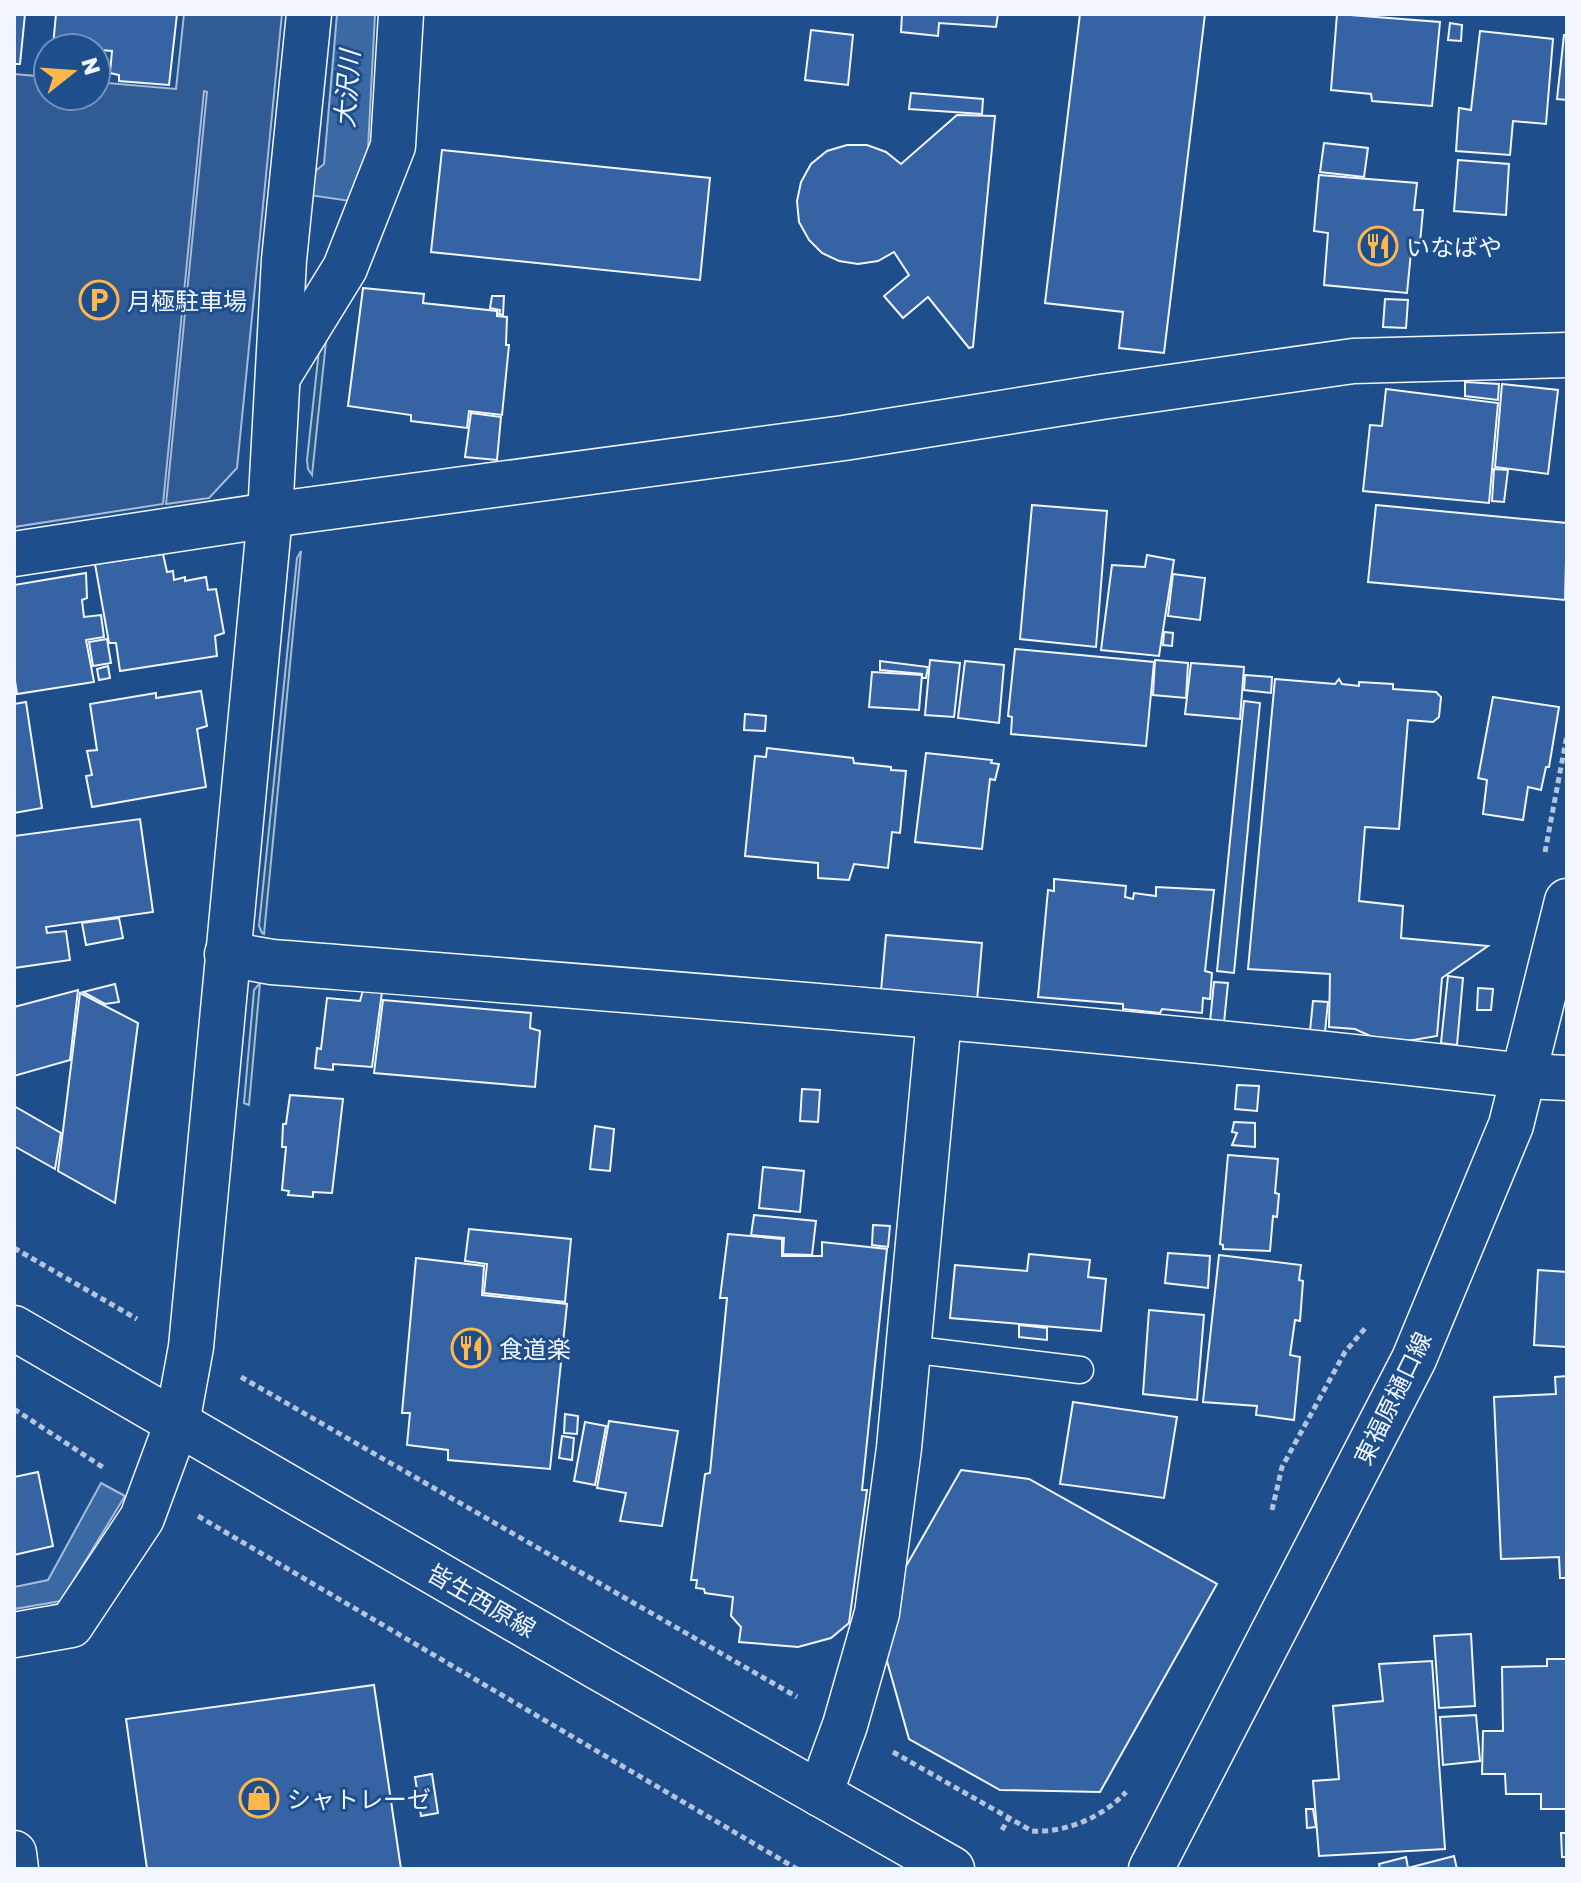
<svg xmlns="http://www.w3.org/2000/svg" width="1581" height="1883" font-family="'Golos Text','Noto Sans JP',sans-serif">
<rect width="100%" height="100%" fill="#1f4e8c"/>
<g fill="#245a82" stroke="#a8bbd7" stroke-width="2">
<polygon points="327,332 312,475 308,469 307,460 320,341"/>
<polygon points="301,551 264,934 262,933 259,926 297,558"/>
<polygon points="260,983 249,1105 244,1103 254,990"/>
</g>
<polygon fill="#305b95" stroke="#a8bbd7" stroke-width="2" points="184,14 282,14 237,468 209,498 166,504 207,92 204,91 163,504 14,527 14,74 48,77 48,96 96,96 96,82 176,89"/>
<g fill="#3b69a3" stroke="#a8bbd7" stroke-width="2">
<polygon points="337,14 375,14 368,149 350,201 309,195 313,173 324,164"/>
<polygon points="101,1483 125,1496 61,1601 14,1609 14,1587 48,1580"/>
</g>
<g fill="#3563a3" stroke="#f2f6ff" stroke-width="2">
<polygon points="14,14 25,14 20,64 14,64"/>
<polygon points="56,14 177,14 169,85 119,81 119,75 110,73 112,51 53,46"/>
<polygon points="902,14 998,14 996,27 939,23 938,36 901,32"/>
<polygon points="1080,14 1205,14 1164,353 1119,348 1123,312 1045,303"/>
<polygon points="1337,14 1440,22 1432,106 1372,101 1371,94 1331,90"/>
<polygon points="1450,23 1462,25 1461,41 1448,40"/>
<polygon points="811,30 853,35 848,85 805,80"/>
<polygon points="1480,31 1553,39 1546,124 1513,121 1510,155 1456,151 1459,108 1471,110"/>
<polygon points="1564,35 1567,35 1567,100 1557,99"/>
<polygon points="911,93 983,99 982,114 909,109"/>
<polygon points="957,115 995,116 973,347 969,348 928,297 903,318 884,296 909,275 894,252 878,261 858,264 839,261 822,253 809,240 799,222 797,201 801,182 811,164 827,151 847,145 867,145 886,152 901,164"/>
<polygon points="1324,143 1368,148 1364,177 1320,172"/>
<polygon points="442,150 710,178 700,280 431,252"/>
<polygon points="1458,160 1509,164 1506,215 1454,211"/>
<polygon points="1319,175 1417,183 1414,210 1423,210 1420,243 1412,242 1407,293 1324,285 1328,233 1314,231"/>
<polygon points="363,288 424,294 423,303 497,311 497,316 507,317 506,345 509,345 502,415 469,411 467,428 411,421 411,415 348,406"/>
<polygon points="492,296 504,296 503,315 499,314 500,310 490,308"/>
<polygon points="1385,299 1408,300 1406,328 1383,327"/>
<polygon points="1465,382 1499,384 1498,400 1465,396"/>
<polygon points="1502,384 1558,390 1548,474 1495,467"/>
<polygon points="1386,389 1498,403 1489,503 1363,491 1370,425 1382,426"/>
<polygon points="471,413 501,417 497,460 465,457"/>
<polygon points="1494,469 1508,470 1504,502 1492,501"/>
<polygon points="1032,505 1107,511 1096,647 1020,639"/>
<polygon points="1376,505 1567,523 1565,600 1368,582"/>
<polygon points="163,554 167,572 173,571 174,580 185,577 185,581 206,577 208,590 216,589 224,633 215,636 217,656 120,671 116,643 109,643 95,564"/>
<polygon points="1147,555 1174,560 1159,656 1101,650 1112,565 1145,567"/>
<polygon points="86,573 87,598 82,600 84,617 101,615 104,637 86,640 94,682 17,694 14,674 14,585"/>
<polygon points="1173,574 1205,578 1200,620 1168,616"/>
<polygon points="1164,632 1173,633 1172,646 1163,645"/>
<polygon points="107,639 111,663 93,666 89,642"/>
<polygon points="1015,649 1154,662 1146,746 1011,734 1012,717 1008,716"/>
<polygon points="930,660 960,663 954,717 925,715"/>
<polygon points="1155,660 1188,663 1186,698 1153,695"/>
<polygon points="880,661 928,667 926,678 922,678 922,674 880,670"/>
<polygon points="965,661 1004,665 999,723 958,718"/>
<polygon points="1191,663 1244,667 1240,719 1185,714"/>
<polygon points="108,666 110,678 99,680 97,669"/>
<polygon points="872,672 922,675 919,710 869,707"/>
<polygon points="1245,675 1272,677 1271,693 1244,690"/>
<polygon points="1275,679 1335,684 1339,679 1342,684 1359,686 1359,682 1393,684 1393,689 1436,692 1441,697 1439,717 1433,722 1408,720 1399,829 1365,827 1359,901 1403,906 1401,938 1488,946 1442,978 1437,1036 1407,1041 1379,1040 1355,1029 1329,1027 1330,974 1248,969"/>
<polygon points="201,691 207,726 197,729 206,787 92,807 86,776 92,775 87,751 97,750 90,704 156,693 156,698"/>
<polygon points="1493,697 1559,707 1549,767 1546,767 1541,790 1528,787 1523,820 1483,814 1487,780 1478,778"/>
<polygon points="1244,701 1260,703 1234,973 1217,971"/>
<polygon points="26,702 42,808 14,813 14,704"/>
<polygon points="745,714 766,716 765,731 744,730"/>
<polygon points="767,748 853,758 854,763 891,767 891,770 906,771 900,833 892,832 888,868 854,864 849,880 818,878 818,863 745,856 755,756 766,757"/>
<polygon points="926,753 992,760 991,763 999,764 995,780 990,779 982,849 915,842"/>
<polygon points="140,819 153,912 46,927 47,933 66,931 70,960 14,968 14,836"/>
<polygon points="1054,879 1126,886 1125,897 1133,899 1134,893 1156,896 1156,887 1214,890 1205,971 1212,973 1210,999 1203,998 1202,1013 1162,1009 1160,1013 1123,1009 1123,1004 1038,997 1048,890 1054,891"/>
<polygon points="119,918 123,938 86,945 82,923"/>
<polygon points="886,935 982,943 977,1001 881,991"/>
<polygon points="1448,976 1463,978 1457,1045 1441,1043"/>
<polygon points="1214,982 1228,983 1224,1023 1210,1022"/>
<polygon points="115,984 119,1002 105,1004 83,992"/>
<polygon points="1478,988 1493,989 1491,1010 1477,1010"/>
<polygon points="78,990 70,1060 14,1076 14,1007"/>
<polygon points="363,990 382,992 372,1067 333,1064 333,1070 315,1068 317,1048 321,1049 327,998 360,1001"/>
<polygon points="80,993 138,1023 115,1203 58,1171"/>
<polygon points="383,1000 531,1013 530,1028 540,1031 535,1087 374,1073"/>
<polygon points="1313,1001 1328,1002 1325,1032 1310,1031"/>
<polygon points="1237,1085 1259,1086 1257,1111 1235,1109"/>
<polygon points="802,1089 820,1090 818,1122 800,1121"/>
<polygon points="290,1095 343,1099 332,1193 313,1192 313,1197 288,1195 289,1191 282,1190 286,1147 282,1147 283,1124 286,1124"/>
<polygon points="14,1106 61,1133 55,1169 14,1146"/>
<polygon points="1234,1122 1255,1123 1255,1147 1232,1145 1237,1133 1232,1132"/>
<polygon points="595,1126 614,1129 610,1171 590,1169"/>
<polygon points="1228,1155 1278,1159 1275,1193 1279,1194 1277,1217 1273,1216 1270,1251 1223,1249 1223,1245 1220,1244"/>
<polygon points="763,1167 804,1171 800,1212 759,1208"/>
<polygon points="754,1215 816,1221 812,1255 783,1254 784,1238 751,1235"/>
<polygon points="873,1225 890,1226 888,1247 872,1245"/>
<polygon points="469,1229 571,1239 565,1302 484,1293 487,1264 465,1261"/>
<polygon points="728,1234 782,1239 782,1256 822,1256 822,1242 887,1249 862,1490 867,1490 849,1623 831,1638 798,1647 739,1642 741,1627 731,1616 733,1597 705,1593 704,1589 696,1588 697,1580 691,1580 705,1474 710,1473 727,1298 720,1298"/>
<polygon points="1168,1253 1210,1256 1208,1288 1165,1283"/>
<polygon points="1029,1254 1090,1260 1088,1277 1106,1279 1101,1331 950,1318 955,1265 1027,1271"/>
<polygon points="1219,1255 1301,1265 1299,1280 1303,1281 1300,1321 1295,1320 1290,1355 1300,1357 1294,1420 1256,1415 1257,1406 1203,1402"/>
<polygon points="416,1258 484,1266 482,1295 567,1304 550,1469 448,1460 448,1450 407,1445 410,1413 402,1413"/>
<polygon points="1538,1270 1567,1272 1567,1347 1534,1345"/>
<polygon points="1149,1310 1204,1315 1197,1400 1143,1394"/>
<polygon points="1019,1325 1047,1328 1047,1340 1019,1337"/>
<polygon points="1567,1376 1567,1578 1560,1578 1559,1557 1501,1559 1494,1397 1556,1394 1555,1377"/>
<polygon points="1073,1402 1177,1417 1164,1498 1060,1484"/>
<polygon points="565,1414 578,1416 577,1434 564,1433"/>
<polygon points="609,1421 678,1431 662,1526 620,1521 626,1493 597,1488"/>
<polygon points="585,1422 606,1426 595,1485 574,1481"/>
<polygon points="562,1436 574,1438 572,1460 559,1458"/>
<polygon points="961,1470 1029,1479 1217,1584 1100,1792 1000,1790 909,1739 885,1654 905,1568"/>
<polygon points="38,1472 53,1546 14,1555 14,1477"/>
<polygon points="1471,1634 1475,1706 1439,1708 1434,1636"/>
<polygon points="1547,1659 1567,1659 1567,1809 1541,1809 1541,1794 1506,1794 1505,1774 1482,1774 1483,1731 1503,1731 1502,1667 1547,1666"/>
<polygon points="1432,1661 1445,1849 1319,1856 1313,1781 1339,1779 1333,1706 1383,1701 1379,1664"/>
<polygon points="374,1685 401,1869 147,1869 126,1719"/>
<polygon points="1476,1715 1480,1761 1443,1765 1440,1717"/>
<polygon points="432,1774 438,1813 421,1816 415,1777"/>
<polygon points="1306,1809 1313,1809 1316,1827 1307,1828"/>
<polygon points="1561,1833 1567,1833 1567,1857 1562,1857"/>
<polygon points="1454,1856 1457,1869 1380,1869 1379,1864 1406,1857 1408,1868"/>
</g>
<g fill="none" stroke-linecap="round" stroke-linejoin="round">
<g stroke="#f2f6ff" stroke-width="29">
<polyline id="lane" points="909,1349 1080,1370"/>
</g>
<g stroke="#f2f6ff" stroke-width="47">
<g id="street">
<polyline points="281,372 345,268 393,146 401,14"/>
<polyline points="14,554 270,515 844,438 1101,397 1353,361 1567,355"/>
<path d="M227 954 272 962C690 995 1108 1027 1524 1076L1567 1078"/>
<polyline points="14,1635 71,1625 142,1518 177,1423 191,1347 270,515 284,260 309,14"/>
<polyline points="820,1794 845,1725 877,1613 899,1448 939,1018"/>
<polyline points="14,1853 16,1869"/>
</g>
</g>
<g stroke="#f2f6ff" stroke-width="47">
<g id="secondary">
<polyline points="14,1328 599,1668 952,1869"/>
<polyline points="1151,1869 1414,1359 1511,1125 1567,901"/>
</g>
</g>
<g stroke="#b3c4dc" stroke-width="5" stroke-dasharray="6 4" stroke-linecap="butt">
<polyline points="1545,852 1567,735"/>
<polyline points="14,1248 137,1319"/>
<polyline points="241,1377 797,1697"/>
<polyline points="14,1409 104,1468"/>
<polyline points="1272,1510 1282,1467 1345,1352 1367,1326"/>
<polyline points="198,1516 797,1869"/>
<path d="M893 1752 1032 1831C1066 1833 1103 1817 1126 1792"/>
<polyline points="1002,1830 1009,1818"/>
</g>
<use href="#lane" stroke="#1f4e8c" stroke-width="26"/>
<use href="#street" stroke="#1f4e8c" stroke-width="44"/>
<use href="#secondary" stroke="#1f4e8c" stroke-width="44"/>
</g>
<defs>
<g id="restaurant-ring" transform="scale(2)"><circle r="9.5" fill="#1f4e8c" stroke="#ffb74d" stroke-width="1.5"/><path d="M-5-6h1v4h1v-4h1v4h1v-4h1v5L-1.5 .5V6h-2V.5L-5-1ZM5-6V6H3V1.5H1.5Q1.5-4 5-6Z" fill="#ffb74d"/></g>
<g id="parking-ring" transform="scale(2)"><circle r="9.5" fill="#1f4e8c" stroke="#ffb74d" stroke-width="1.5"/><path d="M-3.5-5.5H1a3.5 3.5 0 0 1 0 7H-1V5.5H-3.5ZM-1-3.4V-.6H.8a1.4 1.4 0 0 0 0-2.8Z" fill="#ffb74d"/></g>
<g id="shop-ring" transform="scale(2)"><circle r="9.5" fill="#1f4e8c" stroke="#ffb74d" stroke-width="1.5"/><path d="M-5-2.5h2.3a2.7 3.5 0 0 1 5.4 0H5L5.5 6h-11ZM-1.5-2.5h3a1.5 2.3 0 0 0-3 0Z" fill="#ffb74d"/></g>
</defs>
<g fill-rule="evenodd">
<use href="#restaurant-ring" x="1378" y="246"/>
<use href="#parking-ring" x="99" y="300"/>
<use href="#restaurant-ring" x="471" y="1348"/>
<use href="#shop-ring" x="259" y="1798"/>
</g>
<g text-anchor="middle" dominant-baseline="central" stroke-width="6" stroke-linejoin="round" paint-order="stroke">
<g font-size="24" fill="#f2f6ff" stroke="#1f4e8c" text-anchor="start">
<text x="1406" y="246">いなばや</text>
<text x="127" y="300">月極駐車場</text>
<text x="499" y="1348">食道楽</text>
<text x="287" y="1798">シャトレーゼ</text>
</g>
<g font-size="24" fill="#f2f6ff" stroke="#1f4e8c">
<text transform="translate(1392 1398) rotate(-64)">東福原樋口線</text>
<text transform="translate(482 1600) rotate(30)">皆生西原線</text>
</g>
<g font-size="26" font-style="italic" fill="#f2f6ff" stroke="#1f4e8c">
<text transform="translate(347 89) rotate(-86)">大沢川</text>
</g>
</g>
<rect width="1581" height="1883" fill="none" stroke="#f2f6ff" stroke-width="32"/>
<g transform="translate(72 72) rotate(73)"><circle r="38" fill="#1f4e8c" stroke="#7391ba" stroke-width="2"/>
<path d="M0-6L14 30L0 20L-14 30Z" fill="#ffb74d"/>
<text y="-12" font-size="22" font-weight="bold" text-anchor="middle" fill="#f2f6ff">N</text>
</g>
</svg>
